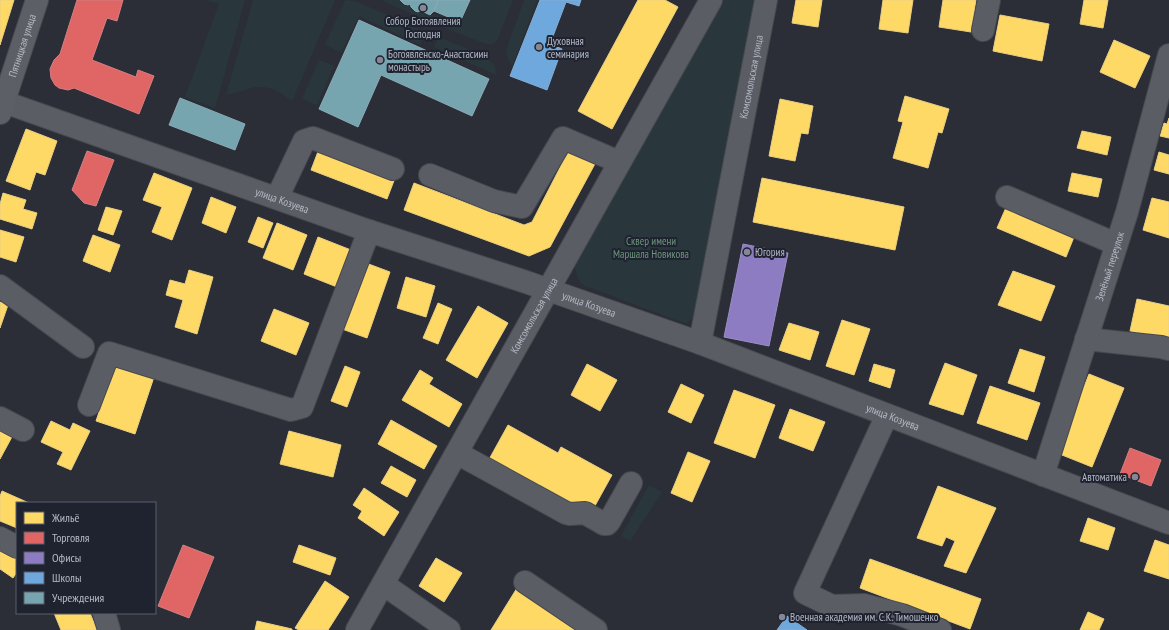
<svg xmlns="http://www.w3.org/2000/svg" width="1169" height="630" font-family="'PT Sans Narrow',sans-serif">
<rect width="100%" height="100%" fill="#2b2e36"/>
<g fill="#29373c">
<polygon points="206,0 245,0 215,108 185,97 219,4"/>
<polygon points="253,0 335,0 292,101 276,90 264,87 254,87 239,92 226,95"/>
<polygon points="346,0 358,2 425,32 420,45 359,16 341,53 325,44 344,3"/>
<path d="M381 0H400L401 3 404 6H409C412 11 417 15 423 12 426 17 430 16 434 14L460 25 471 0H513L497 41 491 45 481 42 440 26Z"/>
<polygon points="524,0 537,0 512,67 507,56 506,51"/>
<polygon points="717,0 761,0 696,315 686,323 673,319 583,285 578,279 574,264"/>
<path d="M439 37C450 42 486 55 492 63 496 67 496 70 496 75L434 47Z"/>
<polygon points="319,60 334,66 317,105 302,99"/>
<polygon points="649,485 662,492 630,541 621,536"/>
</g>
<g fill="#ffd966" stroke="#e9cf83">
<polygon points="0,0 14,0 0,45"/>
<polygon points="638,0 665,0 678,7 612,129 578,111"/>
<polygon points="796,0 822,0 818,27 792,23"/>
<polygon points="883,0 913,0 908,33 879,29"/>
<polygon points="943,0 976,0 971,32 939,27"/>
<polygon points="1084,0 1108,0 1103,28 1080,24"/>
<polygon points="1000,15 1049,24 1042,61 993,51"/>
<polygon points="1114,40 1150,56 1135,88 1100,72"/>
<polygon points="905,96 949,109 942,133 938,132 928,168 893,158 903,122 898,121"/>
<polygon points="780,99 813,106 808,134 801,133 795,161 769,156"/>
<polygon points="1169,118 1169,138 1160,136 1164,123 1167,124"/>
<polygon points="26,129 57,141 45,175 36,172 30,190 6,181"/>
<polygon points="1082,131 1111,137 1107,155 1077,148"/>
<polygon points="570,148 596,162 550,247 529,256 404,210 414,183 524,225 532,222"/>
<polygon points="319,149 395,178 387,199 311,170"/>
<polygon points="1159,152 1169,155 1169,174 1154,170"/>
<polygon points="154,173 192,188 172,240 152,232 162,207 143,200"/>
<polygon points="1072,173 1102,179 1098,197 1068,191"/>
<polygon points="762,178 904,207 895,250 753,222"/>
<polygon points="3,193 26,200 23,209 37,213 32,229 0,219 0,204"/>
<polygon points="211,197 236,207 226,233 202,223"/>
<polygon points="1152,198 1169,202 1169,238 1143,230"/>
<polygon points="1008,203 1076,232 1066,257 997,228"/>
<polygon points="106,207 122,211 113,235 98,230"/>
<polygon points="258,217 273,223 263,248 248,242"/>
<polygon points="277,223 307,235 293,270 263,258"/>
<polygon points="0,230 24,237 16,262 0,257"/>
<polygon points="93,235 120,245 110,272 83,261"/>
<polygon points="318,237 351,250 337,287 304,274"/>
<polygon points="366,263 390,272 367,338 342,329"/>
<polygon points="189,270 213,277 197,334 175,327 183,300 166,295 170,280 185,284"/>
<polygon points="1013,271 1055,286 1041,321 998,305"/>
<polygon points="406,277 435,286 426,317 397,308"/>
<polygon points="1137,299 1169,306 1169,340 1130,331"/>
<polygon points="0,302 8,305 0,328"/>
<polygon points="438,303 452,309 438,344 423,338"/>
<polygon points="478,306 508,323 477,378 446,360"/>
<polygon points="274,309 309,323 296,355 261,341"/>
<polygon points="842,320 870,329 854,375 826,366"/>
<polygon points="789,323 819,332 810,360 779,350"/>
<polygon points="1020,349 1045,357 1034,392 1008,383"/>
<polygon points="116,361 155,374 135,434 96,421"/>
<polygon points="945,363 977,375 963,415 929,404"/>
<polygon points="587,364 617,380 600,411 571,395"/>
<polygon points="874,364 895,370 890,388 869,381"/>
<polygon points="345,366 360,372 347,407 331,401"/>
<polygon points="420,370 433,378 429,384 462,404 449,427 402,400"/>
<polygon points="1089,374 1124,388 1092,467 1057,453"/>
<polygon points="681,384 704,395 691,423 668,412"/>
<polygon points="990,386 1040,403 1027,440 977,423"/>
<polygon points="734,390 775,405 755,458 714,443"/>
<polygon points="790,409 825,422 813,451 779,438"/>
<polygon points="391,420 437,446 424,469 378,444"/>
<polygon points="51,421 70,430 73,423 90,431 71,470 57,464 63,452 41,442"/>
<polygon points="508,425 558,453 561,447 612,475 591,513 540,485 537,491 487,463"/>
<polygon points="0,428 13,435 0,459"/>
<polygon points="289,431 341,445 333,477 280,464"/>
<polygon points="688,452 710,461 692,502 671,493"/>
<polygon points="391,466 416,480 407,497 381,483"/>
<polygon points="938,486 996,508 966,573 944,566 955,541 946,537 942,546 917,538"/>
<polygon points="364,488 399,512 384,536 358,518 362,511 353,505"/>
<polygon points="2,491 29,503 17,503 17,528 0,521 0,496"/>
<polygon points="1088,518 1115,528 1108,550 1080,541"/>
<polygon points="1155,540 1169,545 1169,579 1144,571"/>
<polygon points="0,545 17,556 17,572 13,578 0,569"/>
<polygon points="299,545 336,558 330,575 293,562"/>
<polygon points="436,558 462,573 444,602 419,586"/>
<polygon points="870,559 981,599 970,629 860,588"/>
<polygon points="325,581 349,597 328,630 299,630 295,628"/>
<polygon points="517,588 582,630 491,630"/>
<polygon points="1088,612 1104,619 1099,630 1080,630"/>
<polygon points="54,613 90,613 97,630 61,630"/>
<polygon points="257,621 292,629 292,630 255,630"/>
</g>
<g fill="#e06666" stroke="#d37f83">
<polygon points="77,0 123,0 117,21 107,18 92,60 136,77 138,70 154,76 139,114 74,88 68,90 59,88 55,85 51,78 50,69 54,60 60,54"/>
<polygon points="87,151 114,160 96,206 84,203 72,190"/>
<polygon points="1130,448 1161,460 1151,486 1120,474"/>
<polygon points="183,545 214,557 189,618 158,606"/>
</g>
<polygon fill="#8e7cc3" stroke="#9a8ec4" points="743,244 788,253 769,346 724,337"/>
<g fill="#6fa8dc" stroke="#84add5">
<polygon points="540,0 581,0 579,6 566,2 550,44 562,49 547,90 510,76"/>
<polygon points="787,616 807,630 777,630"/>
</g>
<g fill="#76a5af" stroke="#89abb6">
<polygon points="400,0 438,0 434,11 430,15 424,12 423,9 418,12 415,11 411,7 410,4 408,5 404,4"/>
<polygon points="438,0 470,0 460,22 434,11"/>
<polygon points="359,20 489,79 472,116 381,75 358,127 319,109"/>
<polygon points="180,98 245,124 235,150 169,125"/>
</g>
<g fill="none" stroke-linecap="round" stroke-linejoin="round">
<g stroke="#47494f" stroke-width="24">
<g id="minor">
<polyline points="983,30 989,0"/>
<path id="s1" d="M4 102 369 231 526 282 700 343 1169 523"/>
<polyline points="430,175 494,201 522,207 563,138 619,162"/>
<polyline points="1007,197 1116,244"/>
<polyline points="277,198 304,141 313,138 393,169"/>
<polyline points="0,286 83,347"/>
<polyline points="1086,339 1161,347 1169,349"/>
<path id="s2" d="M700 343 766 0"/>
<polyline points="89,405 109,353 291,410 302,407 369,231"/>
<polyline points="887,415 805,593 832,606 864,605 902,615 940,630"/>
<polyline points="0,418 23,430"/>
<polyline points="457,453 566,513 570,514 585,513 604,524 607,524 609,522 631,483"/>
<path id="s3" d="M1043 475 1127 212 1169 55"/>
<polyline points="0,538 17,547"/>
<polyline points="525,582 596,630"/>
<polyline points="383,584 449,630"/>
<polyline points="104,613 109,630"/>
<path id="s4" d="M357 630 711 0"/>
</g>
</g>
<g stroke="#494b53" stroke-width="24">
<g id="major">
<path id="s5" d="M0 113 37 0"/>
</g>
</g>
<use href="#minor" stroke="#5b5d64" stroke-width="22"/>
<use href="#major" stroke="#5d5f66" stroke-width="22"/>
</g>
<g fill="#858894" stroke="#1f2330" stroke-width="1.5">
<circle cx="423" cy="8" r="4"/>
<circle cx="539" cy="47" r="4"/>
<circle cx="380" cy="60" r="4"/>
<circle cx="747" cy="252" r="4"/>
<circle cx="1135" cy="477" r="4"/>
<circle cx="782" cy="617" r="4"/>
</g>
<g text-anchor="middle" dominant-baseline="central" stroke-width="4" stroke-linejoin="round" paint-order="stroke">
<g font-size="11" fill="#b5b9c6" stroke="#1f2330" text-anchor="start">
<text x="423" y="21" text-anchor="middle">Собор Богоявления<tspan x="423" dy="13">Господня</tspan></text>
<text x="547" y="41">Духовная<tspan x="547" dy="13">семинария</tspan></text>
<text x="388" y="54">Богоявленско-Анастасиин<tspan x="388" dy="13">монастырь</tspan></text>
<text x="755" y="252">Югория</text>
<text x="1127" y="477" text-anchor="end">Автоматика</text>
<text x="790" y="617">Военная академия им. С.К. Тимошенко</text>
</g>
<g font-size="11" fill="#b5b9c6" stroke="#1f2330">
<text stroke="none"><textPath href="#s5" startOffset="71">Пятницкая улица</textPath></text>
<text stroke="none"><textPath href="#s2" startOffset="271">Комсомольская улица</textPath></text>
<text stroke="none"><textPath href="#s1" startOffset="295">улица Козуева</textPath></text>
<text stroke="none"><textPath href="#s3" startOffset="219">Зелёный переулок</textPath></text>
<text stroke="none"><textPath href="#s1" startOffset="619">улица Козуева</textPath></text>
<text stroke="none"><textPath href="#s4" startOffset="361">Комсомольская улица</textPath></text>
<text stroke="none"><textPath href="#s1" startOffset="943">улица Козуева</textPath></text>
</g>
<g font-size="11" fill="#6f957e" stroke="#1f2330">
<text x="651" y="241">Сквер имени<tspan x="651" dy="13">Маршала Новикова</tspan></text>
</g>
</g>
<rect x="16" y="502" width="140" height="112" fill="#1f2330" stroke="#5b5f6c"/>
<rect x="24" y="512" width="20" height="12" fill="#ffd966" stroke="#5b5f6c"/>
<text x="52" y="522" font-size="12" fill="#b5b9c6">Жильё</text>
<rect x="24" y="532" width="20" height="12" fill="#e06666" stroke="#5b5f6c"/>
<text x="52" y="542" font-size="12" fill="#b5b9c6">Торговля</text>
<rect x="24" y="552" width="20" height="12" fill="#8e7cc3" stroke="#5b5f6c"/>
<text x="52" y="562" font-size="12" fill="#b5b9c6">Офисы</text>
<rect x="24" y="572" width="20" height="12" fill="#6fa8dc" stroke="#5b5f6c"/>
<text x="52" y="582" font-size="12" fill="#b5b9c6">Школы</text>
<rect x="24" y="592" width="20" height="12" fill="#76a5af" stroke="#5b5f6c"/>
<text x="52" y="602" font-size="12" fill="#b5b9c6">Учреждения</text>
</svg>
